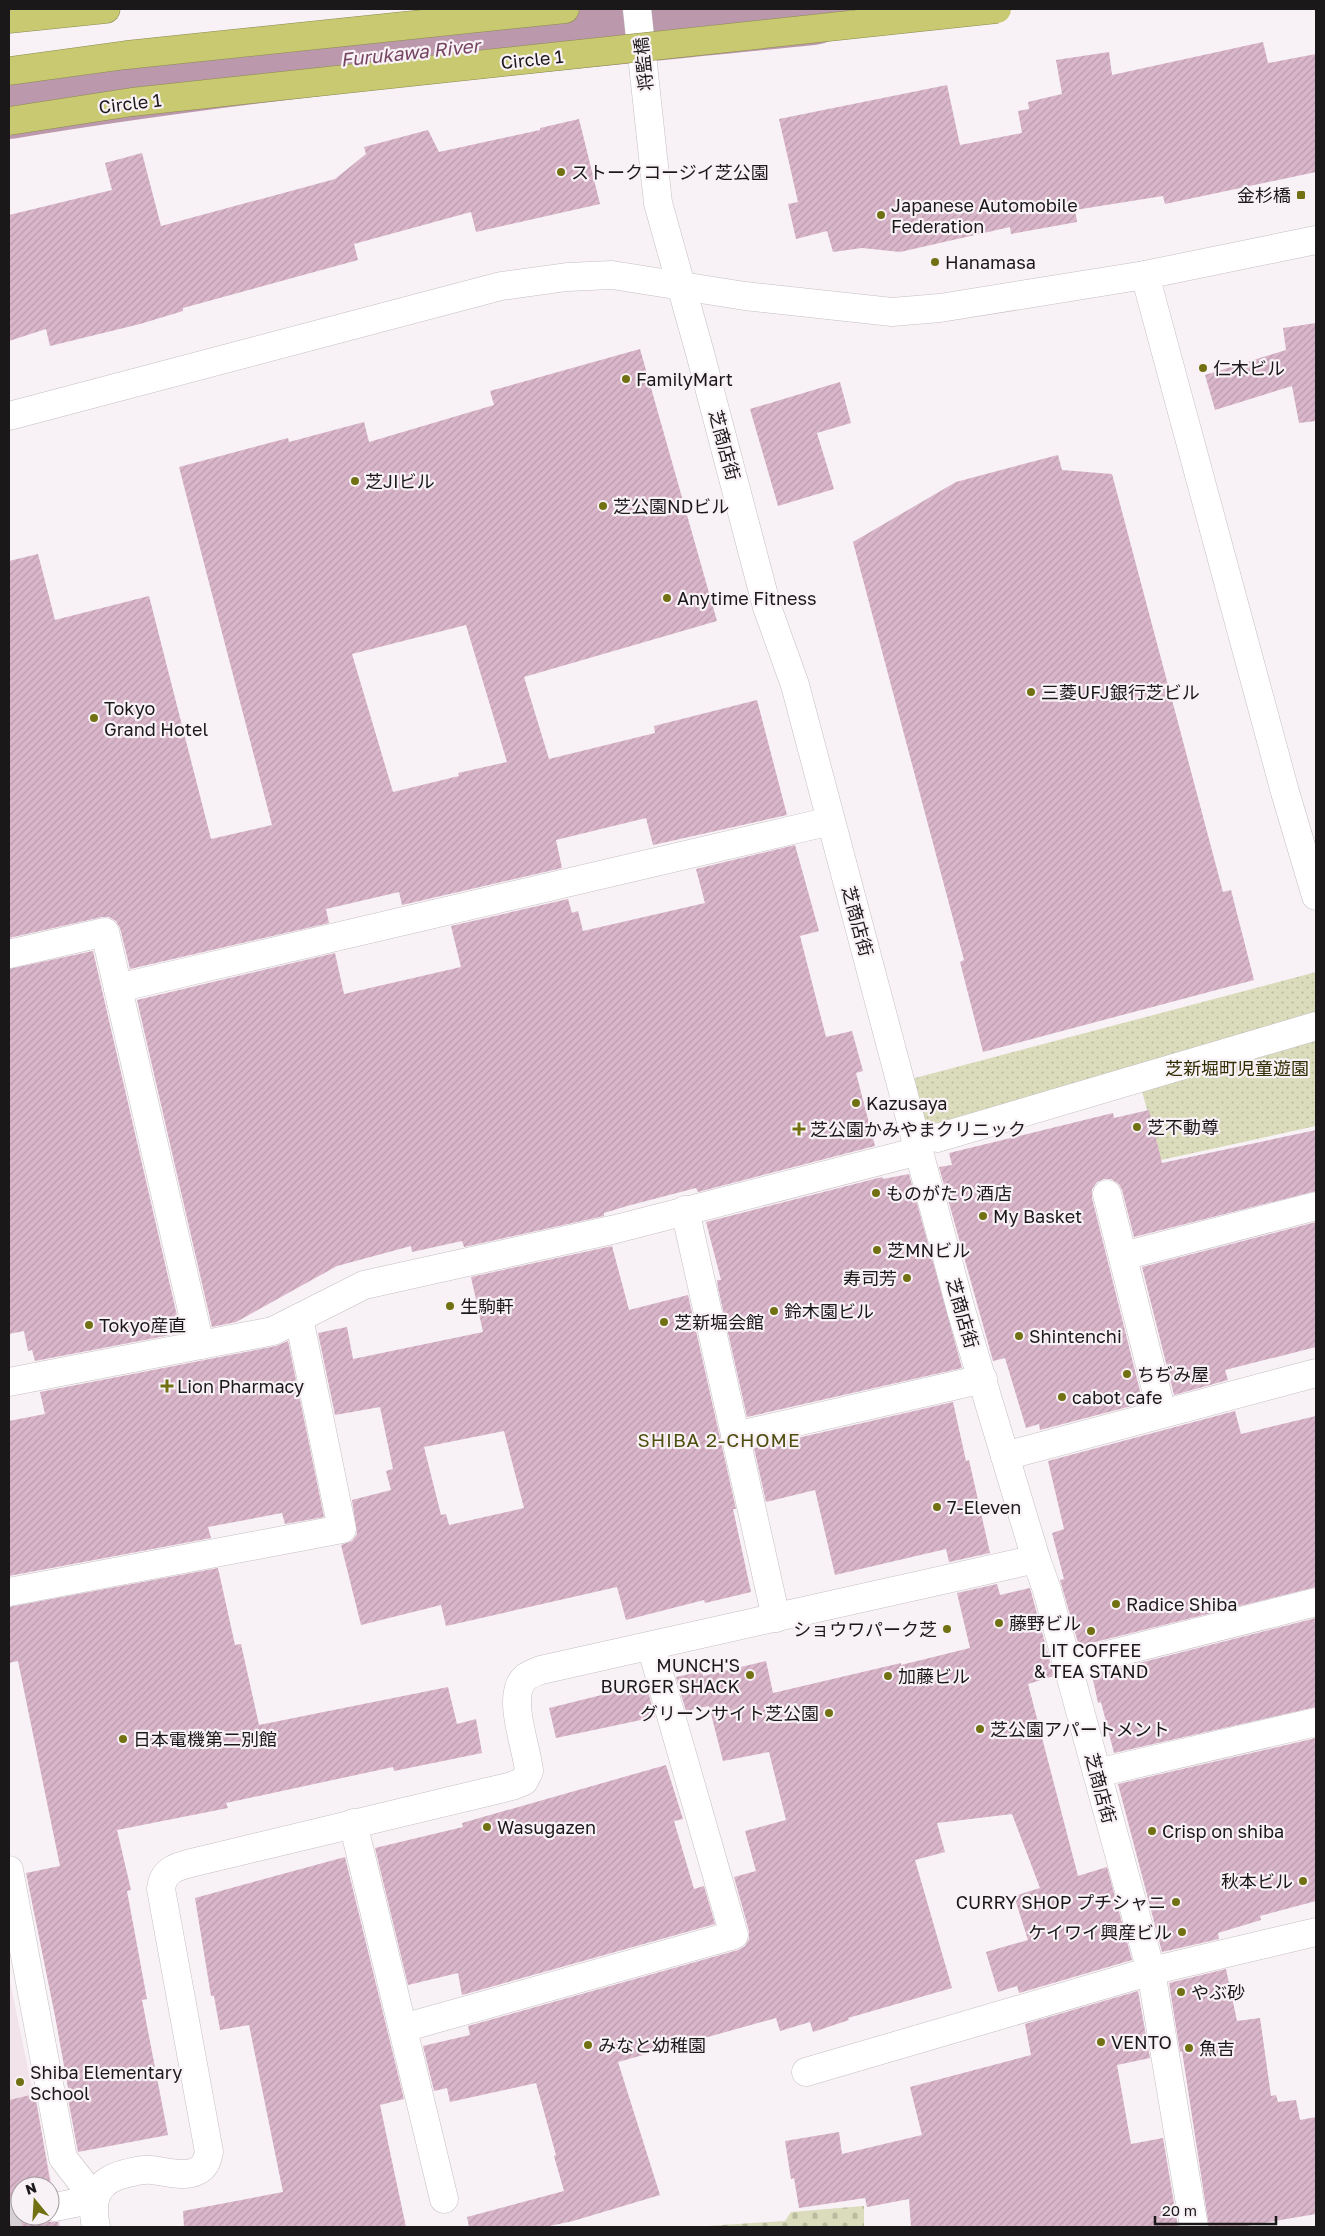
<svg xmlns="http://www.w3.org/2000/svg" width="1325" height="2236" font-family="'Golos Text','Noto Sans JP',sans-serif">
<defs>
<pattern id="cemetery-stones" width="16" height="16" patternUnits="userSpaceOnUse" patternTransform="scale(1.25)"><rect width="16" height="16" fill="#dadcbb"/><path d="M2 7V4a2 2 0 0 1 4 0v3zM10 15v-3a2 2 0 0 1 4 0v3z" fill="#babca0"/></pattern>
<pattern id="park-dots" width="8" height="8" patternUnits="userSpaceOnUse" patternTransform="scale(1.25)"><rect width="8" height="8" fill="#dadcbb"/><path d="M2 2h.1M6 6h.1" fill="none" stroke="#babca0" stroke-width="1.8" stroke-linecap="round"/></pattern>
<pattern id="building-hatch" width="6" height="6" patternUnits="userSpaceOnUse" patternTransform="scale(1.25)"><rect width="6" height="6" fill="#dab6ca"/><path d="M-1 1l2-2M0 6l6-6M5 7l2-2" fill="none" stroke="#ba9cad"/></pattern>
</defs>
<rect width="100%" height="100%" fill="#f8f1f5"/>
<path fill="#f2e3eb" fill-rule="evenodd" d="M9 1977 61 2227H9ZM20 2186H50V2216H20Z"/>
<polygon fill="url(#cemetery-stones)" points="864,2206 864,2227 692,2227 785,2221 791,2212"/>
<polygon fill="url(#park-dots)" points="1316,972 1316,1126 1161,1160 1140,1084 915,1139 900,1082"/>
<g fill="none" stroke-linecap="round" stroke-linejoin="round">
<path stroke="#bb98ab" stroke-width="72" d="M9 103C275 59 545 36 813 9"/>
</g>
<g fill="url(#building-hatch)" fill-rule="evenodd">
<polygon points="1263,42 1268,63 1316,54 1316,172 1165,204 1163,196 1075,210 1077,222 1011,234 1010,227 900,252 862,248 833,252 827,231 796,239 788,204 798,202 779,119 947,85 960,145 1022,133 1018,111 1029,109 1028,102 1062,94 1056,60 1109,52 1112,75"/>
<polygon points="579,119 600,204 476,232 471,212 354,244 358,260 183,308 183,311 140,324 50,346 46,329 9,341 9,215 112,190 105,163 142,153 161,226 335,179 366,154 364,147 428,130 439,152 540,130 540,128"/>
<polygon points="1316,323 1316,421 1299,423 1292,386 1215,410 1205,375 1286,350 1283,328"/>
<path d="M640 349 717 621 524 677 549 759 655 733 654 726 757 700 787 815 653 845 646 818 556 840 562 868 402 905 399 892 326 909 329 923 130 969 120 928 116 921 109 917H102L9 938V561L38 554 55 620 149 596 211 839 272 825 179 467 288 438 289 442 364 422 369 442 494 405 490 391ZM466 625 507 762 458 773 459 776 393 792 352 654Z"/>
<polygon points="840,382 851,423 817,433 834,489 778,506 750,409"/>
<polygon points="1058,455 1062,470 1112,474 1223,892 1231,890 1254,980 983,1052 960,962 964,960 853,542 956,482"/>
<polygon points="795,845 819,931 800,936 826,1037 852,1031 863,1071 856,1073 875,1146 698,1192 696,1188 627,1206 604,1213 604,1216 464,1247 462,1241 412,1252 411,1246 337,1266 236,1322 212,1327 137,1000 335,953 344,994 461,967 451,926 568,899 572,913 578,911 583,931 705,903 696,869"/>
<polygon points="93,951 181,1333 35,1361 32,1350 28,1351 24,1331 9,1334 9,969"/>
<polygon points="1149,1110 1162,1163 1316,1130 1316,1191 1134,1237 1122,1190 1119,1184 1111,1179 1104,1179 1097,1182 1092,1189 1092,1198 1143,1403 1040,1430 1039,1424 1026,1428 1005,1358 993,1361 939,1167 952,1165 949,1153 1113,1113 1114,1118"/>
<polygon points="909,1174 962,1368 747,1417 718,1288 717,1280 721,1280 706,1222 882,1177 883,1179"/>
<polygon points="1316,1222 1316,1347 1225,1370 1228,1380 1174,1395 1142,1267"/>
<path d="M612 1246 629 1310 688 1295 736 1509H733L751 1592 705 1603 704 1600 626 1620 617 1587 446 1626 441 1605 361 1625 341 1545 352 1541 357 1534 352 1500 391 1490 386 1471 393 1469 380 1407 335 1415 318 1333 347 1327 353 1359 483 1332 471 1277ZM504 1431 524 1508 449 1525 446 1514 441 1515 424 1447Z"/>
<polygon points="288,1341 324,1517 285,1524 282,1513 208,1527 211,1538 9,1576 9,1421 45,1414 40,1392 276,1346"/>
<polygon points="953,1402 966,1461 969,1460 990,1553 949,1562 946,1549 835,1575 815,1490 766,1502 754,1448"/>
<polygon points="1235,1411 1241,1434 1316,1416 1316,1587 1079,1646 1060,1580 1064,1579 1052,1533 1064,1529 1048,1461"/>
<polygon points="218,1568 235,1645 241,1644 259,1725 448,1687 457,1724 476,1719 482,1753 394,1771 393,1767 226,1803 228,1808 117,1830 131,1890 127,1891 147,1999 142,2000 168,2135 78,2152 66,2088 68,2088 55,2016 26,1873 60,1866 18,1661 9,1663 9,1607"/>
<polygon points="997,1584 1000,1595 1030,1588 1054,1676 1028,1684 1078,1876 1107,1867 1132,1960 1019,1993 1017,1986 998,1992 986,1952 1028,1940 1014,1896 1040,1888 1012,1814 937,1823 945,1852 915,1860 952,1988 848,2018 849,2020 813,2032 810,2022 780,2031 776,2018 618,2062 660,2195 573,2221 545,2227 469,2227 467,2217 564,2191 554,2156 556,2155 536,2083 450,2102 447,2088 434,2091 423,2046 470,2035 468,2026 738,1950 745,1946 749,1939 749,1931 734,1877 756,1871 745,1831 786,1820 769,1752 723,1761 709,1706 686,1711 676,1677 702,1671 703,1676 766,1661 773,1693 901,1663 901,1665 970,1648 957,1593"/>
<polygon points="1316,1618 1316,1707 1114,1753 1101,1702 1098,1703 1092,1675"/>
<polygon points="646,1684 655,1717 556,1738 549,1708"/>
<polygon points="1316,1738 1316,1901 1260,1916 1261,1920 1218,1933 1219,1939 1162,1952 1118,1784"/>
<polygon points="666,1765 683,1819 674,1821 694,1889 704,1886 715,1924 462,1995 458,1973 408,1985 375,1848 463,1827 462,1823"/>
<polygon points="345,1857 404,2099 380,2105 406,2227 184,2227 183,2211 283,2192 249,2025 220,2030 214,1996 211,1996 195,1898"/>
<polygon points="1226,1969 1237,2021 1260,2018 1271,2096 1276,2095 1278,2102 1296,2100 1300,2120 1316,2117 1316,2214 1240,2227 1209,2227 1182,2051 1180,2052 1169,1983"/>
<polygon points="1138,1991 1150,2058 1117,2065 1131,2144 1163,2138 1178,2227 911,2227 909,2199 867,2207 865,2198 799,2208 794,2178 791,2179 785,2141 839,2132 842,2154 922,2135 910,2087 1031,2055 1025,2024"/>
<polygon points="35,2094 52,2192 50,2193 50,2186 20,2186 20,2216 43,2216 50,2222 58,2222 59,2227 9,2227 9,2100"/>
</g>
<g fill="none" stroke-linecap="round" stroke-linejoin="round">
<polyline stroke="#d7d0d4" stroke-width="28" stroke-dasharray="28 14" stroke-linecap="butt" points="9,2215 20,2213"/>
<g stroke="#c6bfc2" stroke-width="29">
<g id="minor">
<polyline points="637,9 658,203 700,353 767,607 795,685 961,1310 1036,1559 1047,1590 1151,1971 1194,2227"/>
<polyline points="1145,275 1285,792 1316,896"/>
<polyline points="9,416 501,286 567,277 612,275 745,296 892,312 940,308 1145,275 1316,240"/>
<polyline points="9,954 105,932 200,1345"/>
<polyline points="118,988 831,821"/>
<polyline points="937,1138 1316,1026"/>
<polyline points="1107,1194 1162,1413"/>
<polyline points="685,1210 776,1618"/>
<polyline points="1123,1256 1316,1206"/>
<polyline points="9,1382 273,1331 364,1285 616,1229 919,1151"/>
<polyline points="735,1436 983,1379"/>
<polyline points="1005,1456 1316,1373"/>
<polyline points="9,1592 342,1529 299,1318"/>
<polyline points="1068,1665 1316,1602"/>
<polyline points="1097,1773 1316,1722"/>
<polyline points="353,1823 444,2199"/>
<polyline points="9,1870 63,2158 95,2199 55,2207"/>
<polyline points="403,2028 734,1935 651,1646"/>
<polyline points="806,2072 1151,1971 1316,1932"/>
<path d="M96 2227C90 2200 96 2181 124 2174 133 2172 142 2169 151 2170 164 2171 185 2178 197 2171 205 2167 207 2161 209 2152L161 1889C163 1871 175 1867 191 1863L512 1786 524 1781 529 1771C527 1747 505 1694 526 1677 530 1674 536 1672 541 1670L1036 1559"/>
</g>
</g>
<g stroke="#8b8b52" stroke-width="29">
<g id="highway">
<polyline points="9,19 106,9"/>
<polyline points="9,71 126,55 565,9"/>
</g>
</g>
<use href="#minor" stroke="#fff" stroke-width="28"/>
<use href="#highway" stroke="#c8c970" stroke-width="28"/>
<g stroke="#8b8b52" stroke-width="29" stroke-linecap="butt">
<polyline id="highway-bridge" points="9,121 132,102 997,9"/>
</g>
<use href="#highway-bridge" stroke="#c8c970" stroke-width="28"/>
</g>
<g fill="#717013" stroke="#f8f1f5" stroke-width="2">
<circle cx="561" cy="172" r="5"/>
<rect x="1296" y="190" width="10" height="10" rx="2.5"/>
<circle cx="881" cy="215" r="5"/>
<circle cx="935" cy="262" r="5"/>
<circle cx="1203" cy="368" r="5"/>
<circle cx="626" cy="379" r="5"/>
<circle cx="355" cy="481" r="5"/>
<circle cx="603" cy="506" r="5"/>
<circle cx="667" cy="598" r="5"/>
<circle cx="1031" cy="692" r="5"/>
<circle cx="94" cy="718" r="5"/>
<circle cx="856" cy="1103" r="5"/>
<circle cx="1137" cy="1127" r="5"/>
<path d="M796.5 1121.5h5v5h5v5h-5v5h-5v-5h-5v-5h5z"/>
<circle cx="876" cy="1193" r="5"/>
<circle cx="983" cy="1216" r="5"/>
<circle cx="877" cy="1250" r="5"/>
<circle cx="907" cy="1278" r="5"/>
<circle cx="450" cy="1306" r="5"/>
<circle cx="774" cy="1311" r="5"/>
<circle cx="664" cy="1322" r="5"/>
<circle cx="89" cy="1325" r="5"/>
<circle cx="1019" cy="1336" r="5"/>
<circle cx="1127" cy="1374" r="5"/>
<path d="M164.5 1378.5h5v5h5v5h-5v5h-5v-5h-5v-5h5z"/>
<circle cx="1062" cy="1397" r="5"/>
<circle cx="937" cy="1507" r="5"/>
<circle cx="1116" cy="1604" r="5"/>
<circle cx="999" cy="1623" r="5"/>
<circle cx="947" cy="1629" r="5"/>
<circle cx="1091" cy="1631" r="5"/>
<circle cx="750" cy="1675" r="5"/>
<circle cx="888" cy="1676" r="5"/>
<circle cx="829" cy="1713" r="5"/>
<circle cx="980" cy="1729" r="5"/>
<circle cx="123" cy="1739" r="5"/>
<circle cx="487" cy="1827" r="5"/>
<circle cx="1152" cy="1831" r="5"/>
<circle cx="1303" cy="1881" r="5"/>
<circle cx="1176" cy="1902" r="5"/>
<circle cx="1182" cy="1932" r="5"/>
<circle cx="1181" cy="1992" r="5"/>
<circle cx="1101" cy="2042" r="5"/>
<circle cx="588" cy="2045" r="5"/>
<circle cx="1189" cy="2048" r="5"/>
<circle cx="20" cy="2082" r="5"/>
</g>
<g text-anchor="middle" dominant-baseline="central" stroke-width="4.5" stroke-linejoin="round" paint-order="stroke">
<g font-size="18" fill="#1b181a" stroke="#f8f1f5">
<text transform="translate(532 59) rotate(-6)">Circle 1</text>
<text transform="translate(643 64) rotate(-96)">将監橋</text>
<text transform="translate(130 103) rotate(-7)">Circle 1</text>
<text transform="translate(725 445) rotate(75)">芝商店街</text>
<text transform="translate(858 921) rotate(75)">芝商店街</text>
<text transform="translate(963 1313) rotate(74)">芝商店街</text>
<text transform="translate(1101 1788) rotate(75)">芝商店街</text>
</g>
<g font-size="18" fill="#1b181a" stroke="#f8f1f5" text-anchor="start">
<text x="571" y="172">ストークコージイ芝公園</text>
<text x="1291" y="195" text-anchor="end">金杉橋</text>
<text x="891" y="205">Japanese Automobile<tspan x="891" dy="21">Federation</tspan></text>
<text x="945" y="262">Hanamasa</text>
<text x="1213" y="368">仁木ビル</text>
<text x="636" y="379">FamilyMart</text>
<text x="365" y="481">芝JIビル</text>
<text x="613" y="506">芝公園NDビル</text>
<text x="677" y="598">Anytime Fitness</text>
<text x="1041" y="692">三菱UFJ銀行芝ビル</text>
<text x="104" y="708">Tokyo<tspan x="104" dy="21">Grand Hotel</tspan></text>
<text x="866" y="1103">Kazusaya</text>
<text x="1147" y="1127">芝不動尊</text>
<text x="810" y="1129">芝公園かみやまクリニック</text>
<text x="886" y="1193">ものがたり酒店</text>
<text x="993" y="1216">My Basket</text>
<text x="887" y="1250">芝MNビル</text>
<text x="897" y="1278" text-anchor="end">寿司芳</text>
<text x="460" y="1306">生駒軒</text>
<text x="784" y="1311">鈴木園ビル</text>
<text x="674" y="1322">芝新堀会館</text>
<text x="99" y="1325">Tokyo産直</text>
<text x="1029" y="1336">Shintenchi</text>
<text x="1137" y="1374">ちぢみ屋</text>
<text x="177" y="1386">Lion Pharmacy</text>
<text x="1072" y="1397">cabot cafe</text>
<text x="947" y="1507">7-Eleven</text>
<text x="1126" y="1604">Radice Shiba</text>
<text x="1009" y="1623">藤野ビル</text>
<text x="937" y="1629" text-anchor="end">ショウワパーク芝</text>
<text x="1091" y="1650" text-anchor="middle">LIT COFFEE<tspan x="1091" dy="21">&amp; TEA STAND</tspan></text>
<text x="740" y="1665" text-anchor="end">MUNCH'S<tspan x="740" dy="21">BURGER SHACK</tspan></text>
<text x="898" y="1676">加藤ビル</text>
<text x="819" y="1713" text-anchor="end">グリーンサイト芝公園</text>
<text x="990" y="1729">芝公園アパートメント</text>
<text x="133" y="1739">日本電機第二別館</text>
<text x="497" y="1827">Wasugazen</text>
<text x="1162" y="1831">Crisp on shiba</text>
<text x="1293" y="1881" text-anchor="end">秋本ビル</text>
<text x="1166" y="1902" text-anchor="end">CURRY SHOP プチシャニ</text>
<text x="1172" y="1932" text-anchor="end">ケイワイ興産ビル</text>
<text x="1191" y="1992">やぶ砂</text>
<text x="1111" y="2042">VENTO</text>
<text x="598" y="2045">みなと幼稚園</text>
<text x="1199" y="2048">魚吉</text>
<text x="30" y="2072">Shiba Elementary<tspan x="30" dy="21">School</tspan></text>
</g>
<g font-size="18" fill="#2e2d00" stroke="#f8f1f5">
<text x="1237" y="1068">芝新堀町児童遊園</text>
</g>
<g font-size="19" font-style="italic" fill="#764562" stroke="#f8f1f5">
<text transform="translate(410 52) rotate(-6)">Furukawa River</text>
</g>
<g font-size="19" letter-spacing="1" fill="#4e4e10" stroke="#f8f1f5">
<text x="719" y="1439">SHIBA 2-CHOME</text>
</g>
</g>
<rect width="1325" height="2236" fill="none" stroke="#1b181a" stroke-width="20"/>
<g transform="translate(35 2201) rotate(342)"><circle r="24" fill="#f8f1f5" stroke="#a09a9d"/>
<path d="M0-4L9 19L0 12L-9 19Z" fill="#717013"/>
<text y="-8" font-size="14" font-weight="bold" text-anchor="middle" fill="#1b181a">N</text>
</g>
<path d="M1155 2216v8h121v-8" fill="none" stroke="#1b181a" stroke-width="2.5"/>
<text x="1162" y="2216" font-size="15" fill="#1b181a" stroke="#f8f1f5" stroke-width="4" paint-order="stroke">20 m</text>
</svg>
